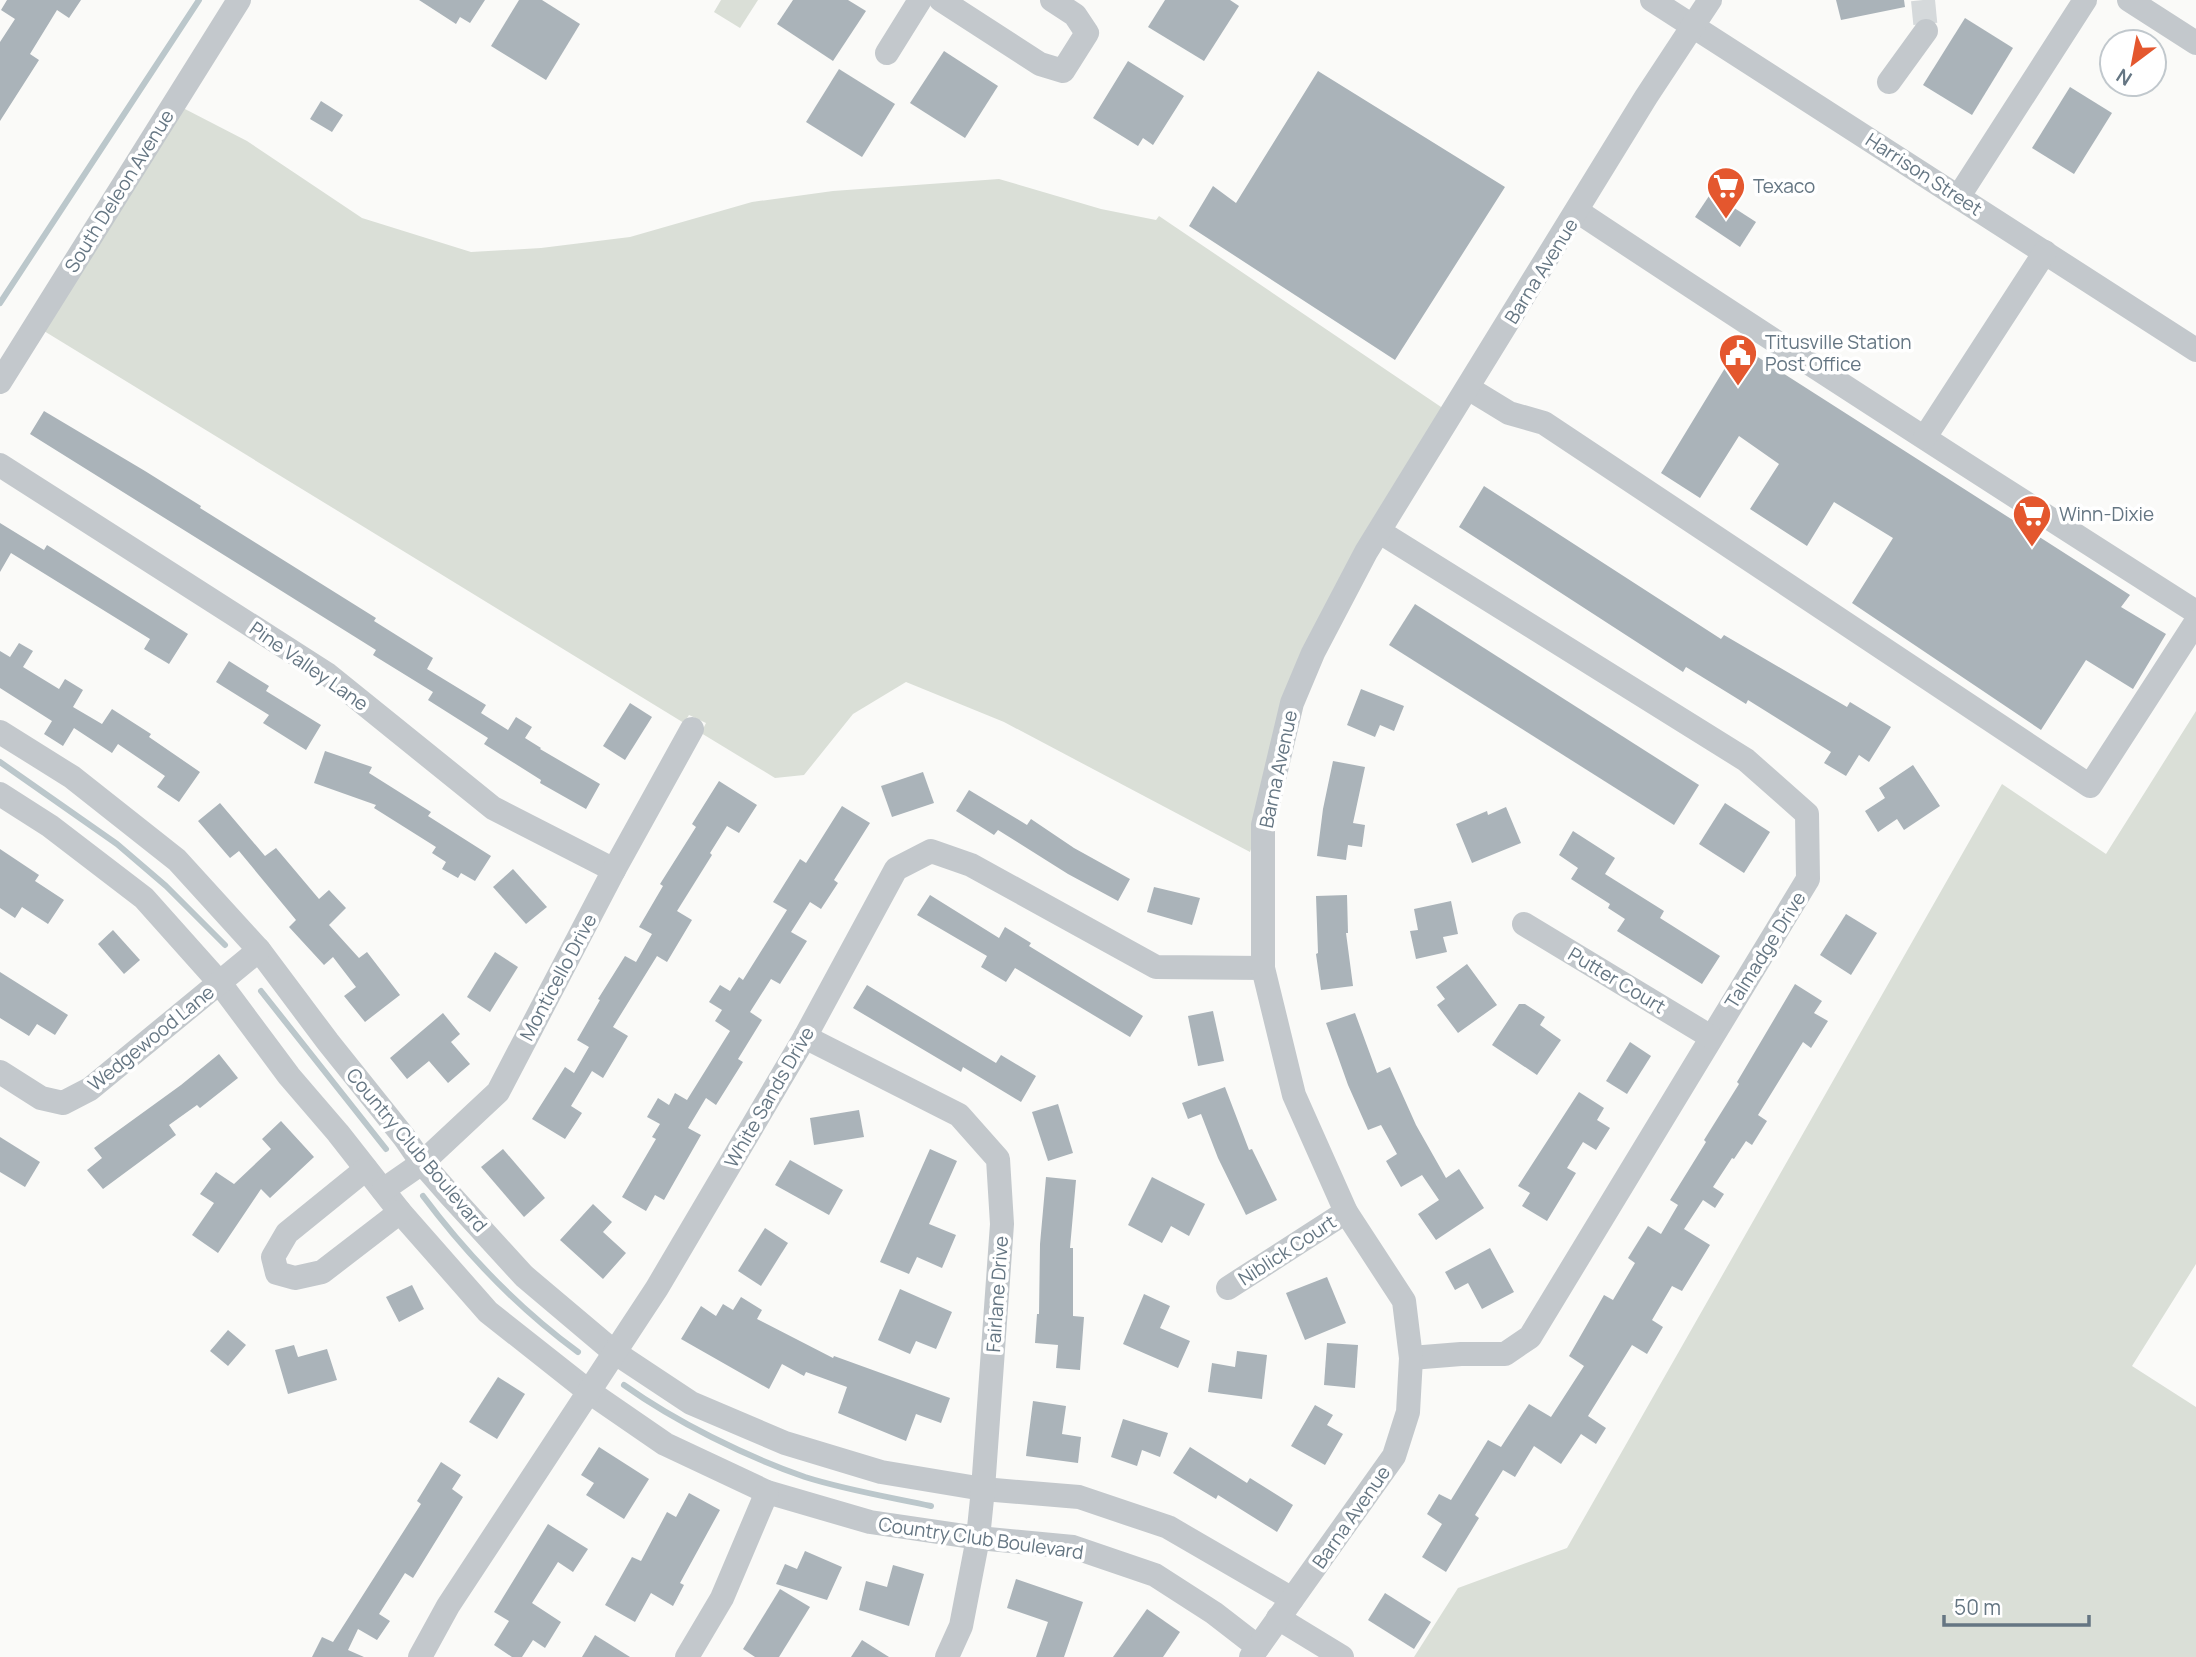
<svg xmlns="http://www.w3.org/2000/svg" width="2196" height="1657" font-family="Manrope,sans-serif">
<rect width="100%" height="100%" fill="#fafaf8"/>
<g fill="#dadfd7">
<polygon points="721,0 758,0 740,28 714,12"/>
<polygon points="183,108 247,141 362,218 471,252 541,248 630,237 752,202 833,191 999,179 1101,209 1156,220 1159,216 1444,409 1357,548 1250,852 1004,722 906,682 853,714 804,775 775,778 701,733 706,723 689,715 684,723 44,331"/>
<polygon points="2196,711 2196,1264 2132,1366 2196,1407 2196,1657 1414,1657 1458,1588 1567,1548 2002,784 2106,854"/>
</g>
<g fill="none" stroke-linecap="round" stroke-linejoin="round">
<g stroke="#bbc7cb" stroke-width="6">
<polyline points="0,303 199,0"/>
<polyline points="0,762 117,844 166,886 225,945"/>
<polyline points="261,991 386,1149"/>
<path d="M423 1196C468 1256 518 1308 578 1352"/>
<path d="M624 1385C676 1422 745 1456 805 1477 846 1490 889 1497 931 1506"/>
</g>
</g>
<g fill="#aab3b9">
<polygon points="7,0 81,0 69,18 57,10 30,54 39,60 0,121 0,42 15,19 1,10"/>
<polygon points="419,0 485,0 470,23 460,17 456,24"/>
<polygon points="519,0 542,0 580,24 546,80 491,46"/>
<polygon points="793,0 848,0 866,11 833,61 777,24"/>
<polygon points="1165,0 1230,0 1239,6 1204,61 1148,27"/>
<polygon points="1836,0 1904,0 1905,7 1841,20"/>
<polygon points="1965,18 2013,48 1972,115 1923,85"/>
<polygon points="944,51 998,86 965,138 910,103"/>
<polygon points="1128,61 1184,96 1153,145 1143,138 1138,146 1093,118"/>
<polygon points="839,69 895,104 862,157 806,122"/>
<polygon points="1318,71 1505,187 1395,360 1189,226 1213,186 1236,203"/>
<polygon points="2070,87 2112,113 2074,174 2032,148"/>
<polygon points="321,101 343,115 332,132 310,119"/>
<polygon points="1711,193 1756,222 1740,247 1695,217"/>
<polygon points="1739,345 2130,595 2121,607 2166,634 2133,689 2086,660 2041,730 1852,603 1893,538 1834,502 1807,546 1750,509 1779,464 1739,436 1700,498 1661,473"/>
<polygon points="44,411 145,471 201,506 200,508 376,618 374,621 433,658 427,669 486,705 481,713 508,730 516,717 532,727 525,738 541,748 540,749 600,784 586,809 540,783 541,780 484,744 488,738 428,700 433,692 373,655 376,650 30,434"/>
<polygon points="1484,486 1721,639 1724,635 1847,707 1850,702 1891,727 1869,762 1859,755 1846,776 1824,763 1831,752 1748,700 1746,704 1686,667 1683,672 1459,527"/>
<polygon points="0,523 44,550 47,545 188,634 169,664 144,649 150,639 11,553 0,572"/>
<polygon points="1415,604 1699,785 1674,825 1389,645"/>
<polygon points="19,643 33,651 23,667 59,689 65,679 83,690 73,707 102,724 112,709 151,734 149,737 200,772 179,802 157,787 165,776 118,744 112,753 74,728 63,746 44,734 52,721 0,688 0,651 10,657"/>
<polygon points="229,661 269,686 266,691 321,725 306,750 263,723 269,715 216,682"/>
<polygon points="1361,689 1404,706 1394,731 1380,725 1375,737 1347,725"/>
<polygon points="630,703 652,717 625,760 603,746"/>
<polygon points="325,751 372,767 369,773 431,812 428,816 491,856 475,881 461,873 458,878 442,869 446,862 432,853 436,847 374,808 376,805 314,783"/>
<polygon points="1333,761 1365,767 1353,823 1365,825 1362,847 1348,845 1346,860 1317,856 1323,809"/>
<polygon points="1913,765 1940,806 1904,830 1897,819 1878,832 1865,811 1885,798 1879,788"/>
<polygon points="923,772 934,803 892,817 881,786"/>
<polygon points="719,781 757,805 739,833 727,826 710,853 712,855 677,911 692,920 667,962 657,956 613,1027 628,1036 603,1078 592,1071 571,1106 582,1113 565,1139 532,1119 565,1067 574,1073 589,1047 577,1040 600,1000 598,999 625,956 636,962 652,934 639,927 663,886 660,884 696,827 692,824"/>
<polygon points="969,790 1027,825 1031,819 1074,848 1130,879 1118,901 1068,874 998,830 994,835 956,811"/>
<polygon points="220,803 265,856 276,848 319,899 329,890 346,908 329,925 359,958 367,952 400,995 365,1022 344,996 356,987 333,957 324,965 289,927 296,920 239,851 230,858 198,821"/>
<polygon points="1725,803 1770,832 1744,873 1699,844"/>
<polygon points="842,806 870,823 834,880 838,883 821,909 810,902 791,932 807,941 780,984 771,979 750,1012 762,1020 738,1059 743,1062 716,1105 706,1098 688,1128 701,1135 664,1200 655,1195 646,1211 622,1197 656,1139 652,1137 660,1124 647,1117 658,1098 669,1105 675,1093 687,1100 730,1031 715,1021 722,1010 709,1002 720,985 730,991 739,977 743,980 787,910 773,902 800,859 806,863"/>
<polygon points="1506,807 1521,843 1472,863 1456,824 1487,811 1488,815"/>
<polygon points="1573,831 1615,858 1605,874 1664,911 1660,918 1720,956 1702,984 1617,931 1625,919 1608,908 1610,904 1571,879 1578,868 1559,855"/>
<polygon points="0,849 39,875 35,881 64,900 48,924 22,907 15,918 0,908"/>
<polygon points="513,869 547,907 526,924 493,887"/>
<polygon points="1154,887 1200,898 1192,925 1147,912"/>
<polygon points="930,895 999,938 1005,927 1031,943 1029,946 1143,1016 1130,1037 1015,968 1006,982 981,967 987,956 917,915"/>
<polygon points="1347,895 1348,933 1346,933 1353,986 1321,990 1316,954 1318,953 1316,896"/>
<polygon points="1451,901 1458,934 1443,937 1447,952 1416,959 1410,931 1418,930 1414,909"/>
<polygon points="1846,914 1877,933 1851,975 1820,955"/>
<polygon points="113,930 140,960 124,974 98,944"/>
<polygon points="495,952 518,967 490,1012 467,997"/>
<polygon points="1467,964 1497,1005 1458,1033 1437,1005 1445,999 1436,987"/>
<polygon points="0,972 68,1015 55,1035 37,1024 29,1036 0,1018"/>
<polygon points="1795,984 1822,1001 1814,1013 1828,1021 1811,1048 1803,1042 1758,1115 1767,1121 1752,1145 1746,1141 1734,1159 1732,1158 1713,1187 1724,1194 1715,1208 1703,1200 1684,1229 1710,1245 1682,1291 1672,1286 1652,1320 1663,1327 1647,1354 1632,1345 1588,1416 1606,1428 1596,1444 1581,1434 1561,1464 1534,1446 1515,1477 1503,1470 1475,1515 1479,1518 1446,1572 1422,1557 1442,1524 1427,1514 1439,1494 1451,1500 1488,1440 1501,1447 1529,1404 1551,1417 1584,1366 1569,1356 1604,1295 1613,1300 1635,1263 1628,1258 1648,1226 1661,1234 1678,1205 1670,1200 1706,1142 1704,1140 1739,1084 1737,1082"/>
<polygon points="867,985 996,1063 1001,1055 1036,1076 1021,1102 963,1067 961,1072 853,1008"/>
<polygon points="1519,1004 1525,1004 1545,1017 1540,1025 1561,1040 1537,1075 1492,1045"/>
<polygon points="1213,1011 1224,1061 1198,1066 1188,1016"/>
<polygon points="443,1013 460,1034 451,1042 470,1064 448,1083 429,1061 407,1079 390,1058"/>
<polygon points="1355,1013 1377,1073 1390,1067 1416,1125 1446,1178 1459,1169 1484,1208 1436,1240 1418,1214 1439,1200 1422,1175 1401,1187 1386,1161 1397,1154 1381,1125 1368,1130 1348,1085 1326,1023"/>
<polygon points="1630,1042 1651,1056 1627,1094 1606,1081"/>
<polygon points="219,1054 238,1078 200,1108 197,1105 169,1125 176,1135 103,1189 87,1170 102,1158 94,1148 181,1085"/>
<polygon points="1225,1087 1249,1150 1252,1149 1277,1200 1246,1215 1218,1158 1201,1114 1188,1119 1182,1103"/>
<polygon points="1579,1092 1604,1108 1597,1120 1610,1128 1596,1150 1583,1142 1567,1168 1576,1173 1547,1221 1522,1206 1530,1193 1518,1186"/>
<polygon points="1058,1104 1073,1153 1048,1161 1032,1112"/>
<polygon points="859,1110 864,1137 814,1145 810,1118"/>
<polygon points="281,1121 314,1157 270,1198 261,1189 218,1253 192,1235 214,1203 200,1194 216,1172 234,1184 271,1149 262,1139"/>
<polygon points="0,1137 40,1162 25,1187 0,1172"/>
<polygon points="503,1149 545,1198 524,1217 481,1167"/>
<polygon points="930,1149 957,1161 929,1224 956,1235 942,1268 917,1257 909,1274 880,1262"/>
<polygon points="790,1160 843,1190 829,1215 775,1185"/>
<polygon points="1046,1177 1076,1180 1070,1248 1073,1248 1073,1316 1084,1317 1080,1370 1056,1368 1058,1345 1035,1343 1037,1314 1039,1314 1040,1244"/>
<polygon points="1152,1177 1205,1204 1189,1236 1171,1226 1162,1243 1128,1225"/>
<polygon points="593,1204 612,1222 603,1232 626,1253 603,1279 560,1240"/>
<polygon points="765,1228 788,1243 761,1286 738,1271"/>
<polygon points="1490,1248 1514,1292 1482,1309 1468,1283 1455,1290 1445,1272"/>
<polygon points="1327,1277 1346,1323 1305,1340 1286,1293"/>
<polygon points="412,1285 424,1309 399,1322 386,1297"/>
<polygon points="900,1289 952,1312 936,1349 916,1341 910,1354 878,1340"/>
<polygon points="1144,1294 1170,1306 1160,1328 1190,1341 1178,1368 1123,1344"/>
<polygon points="741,1297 762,1310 757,1319 833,1358 834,1356 950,1398 941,1423 916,1414 906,1441 838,1413 847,1387 806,1372 804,1376 782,1364 769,1389 681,1339 701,1306 716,1316 723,1304 733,1310"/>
<polygon points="228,1330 246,1345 228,1366 210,1351"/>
<polygon points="1327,1343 1358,1345 1355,1388 1324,1385"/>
<polygon points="294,1345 298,1357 327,1349 337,1380 288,1394 275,1350"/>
<polygon points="1237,1351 1267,1355 1262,1399 1208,1392 1212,1363 1235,1367"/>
<polygon points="498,1377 525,1394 497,1439 469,1422"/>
<polygon points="1033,1401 1066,1406 1062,1434 1081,1437 1078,1463 1026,1456"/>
<polygon points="1315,1405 1333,1415 1327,1425 1343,1434 1325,1465 1291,1446"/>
<polygon points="1123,1419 1168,1433 1160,1457 1142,1450 1137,1466 1111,1457"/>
<polygon points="599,1447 649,1479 624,1519 586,1495 594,1483 581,1475"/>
<polygon points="1190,1447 1247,1483 1250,1478 1293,1505 1277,1532 1218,1495 1216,1499 1173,1473"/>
<polygon points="441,1462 461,1475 452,1489 463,1497 413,1578 405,1573 379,1614 390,1621 377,1640 358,1629 348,1650 364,1657 312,1657 322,1637 333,1642 421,1504 417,1501"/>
<polygon points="689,1493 720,1510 680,1583 684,1585 673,1606 651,1593 635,1622 605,1605 632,1557 641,1561 667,1512 676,1517"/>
<polygon points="548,1524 588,1549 573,1572 558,1562 532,1603 561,1622 545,1648 533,1640 522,1657 512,1657 494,1645 509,1621 494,1612"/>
<polygon points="805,1551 842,1567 827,1600 776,1584 785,1564 797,1569"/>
<polygon points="893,1565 924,1574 909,1626 859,1610 866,1581 887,1587"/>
<polygon points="1016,1579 1083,1602 1064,1657 1036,1657 1048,1622 1007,1608"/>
<polygon points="780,1589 810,1607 779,1657 755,1657 743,1649"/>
<polygon points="1385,1593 1431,1622 1414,1649 1368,1620"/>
<polygon points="1147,1609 1180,1632 1163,1657 1113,1657"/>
<polygon points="595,1635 630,1657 582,1657"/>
<polygon points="862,1640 889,1657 851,1657"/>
</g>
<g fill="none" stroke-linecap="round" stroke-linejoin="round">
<polyline stroke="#d5d9db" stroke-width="24" stroke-dasharray="24 12" stroke-linecap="butt" points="1923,0 1926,31"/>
<g stroke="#c3c8cc" stroke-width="24">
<polyline points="941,0 1040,64 1063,71 1087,33 1075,15 1052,0"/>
<polyline points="1652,0 2196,350"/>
<polyline points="2129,0 2196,43"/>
<polyline points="887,53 920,0"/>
<polyline points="1889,82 1926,31"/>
<polyline points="1959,196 2085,0"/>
<path d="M1577 211C1782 347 1989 480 2196 612"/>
<polyline points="0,382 239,0"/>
<polyline points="1468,388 1509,413 1544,423 2090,786 2196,622"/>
<polyline points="1925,437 2045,252"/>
<polyline points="0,465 327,674 493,808 614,870"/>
<polyline points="1380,532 1746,760 1807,814 1808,879 1530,1337 1505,1354 1461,1354 1411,1358"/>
<polyline points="0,732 72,777 177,860 259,950 328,1042 404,1137 422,1163 450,1195 524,1276 614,1352 691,1403 785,1443 881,1472 983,1489 1079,1497 1168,1527 1292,1599"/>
<polyline points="0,794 50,826 144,898 219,982 289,1076 338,1133 400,1212 488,1312 588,1391 665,1444 767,1492 870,1522 978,1538 1073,1547 1155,1575 1214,1613 1258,1647"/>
<polyline points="1524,924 1711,1037"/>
<polyline points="805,1037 959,1115 998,1159 1002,1224 983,1489 978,1538 961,1626 947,1657"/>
<polyline points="0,1072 41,1098 63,1103 90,1089 259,950"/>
<polyline points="366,1169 287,1233 273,1257 277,1273 295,1278 322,1272 400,1212"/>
<polyline points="383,1190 422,1163 498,1092 614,870 692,729"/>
<polyline points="1228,1288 1346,1212"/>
<polyline points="1278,1618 1342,1657"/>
<polyline points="420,1657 448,1606 657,1288 805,1037 896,869 931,851 971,865 1156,967 1263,968"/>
<polyline points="687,1657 722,1598 767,1492"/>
<polyline points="1251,1657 1394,1456 1408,1412 1411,1358 1404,1301 1346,1212 1294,1095 1263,968 1263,825 1292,703 1313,653 1366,552 1646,97 1710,0"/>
</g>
</g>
<defs>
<g id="supermarket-pin" transform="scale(2.0125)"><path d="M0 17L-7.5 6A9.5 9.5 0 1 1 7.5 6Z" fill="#e4572e" stroke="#fff"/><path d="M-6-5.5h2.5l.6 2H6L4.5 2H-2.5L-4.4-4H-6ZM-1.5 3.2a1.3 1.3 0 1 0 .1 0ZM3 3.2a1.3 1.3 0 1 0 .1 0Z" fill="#fff"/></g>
<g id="civic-pin" transform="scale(2.0125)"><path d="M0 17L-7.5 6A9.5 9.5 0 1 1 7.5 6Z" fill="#e4572e" stroke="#fff"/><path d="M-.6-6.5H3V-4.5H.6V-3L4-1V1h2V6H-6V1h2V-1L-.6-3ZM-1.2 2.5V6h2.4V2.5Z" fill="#fff"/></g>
</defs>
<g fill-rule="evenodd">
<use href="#supermarket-pin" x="1726" y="186"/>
<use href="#civic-pin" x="1738" y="353"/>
<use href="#supermarket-pin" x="2032" y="514"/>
</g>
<g text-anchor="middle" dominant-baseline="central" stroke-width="7" stroke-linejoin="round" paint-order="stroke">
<g font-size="19" fill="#657683" stroke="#fff">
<text transform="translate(1924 174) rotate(33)">Harrison Street</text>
<text transform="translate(119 191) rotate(-58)">South Deleon Avenue</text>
<text transform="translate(1541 271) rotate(-58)">Barna Avenue</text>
<text transform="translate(309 666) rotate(35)">Pine Valley Lane</text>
<text transform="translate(1278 769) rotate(-78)">Barna Avenue</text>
<text transform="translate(1765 950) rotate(-58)">Talmadge Drive</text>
<text transform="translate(558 977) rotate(-62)">Monticello Drive</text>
<text transform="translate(1617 980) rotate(31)">Putter Court</text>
<text transform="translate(151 1038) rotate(-39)">Wedgewood Lane</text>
<text transform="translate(769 1097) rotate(-60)">White Sands Drive</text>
<text transform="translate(417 1150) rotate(50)">Country Club Boulevard</text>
<text transform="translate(1287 1250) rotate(-33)">Niblick Court</text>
<text transform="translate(997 1294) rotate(-86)">Fairlane Drive</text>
<text transform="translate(1351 1517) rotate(-55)">Barna Avenue</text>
<text transform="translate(981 1538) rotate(8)">Country Club Boulevard</text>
</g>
<g font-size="19" fill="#657683" stroke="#fff" text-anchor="start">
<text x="1753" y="186">Texaco</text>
<text x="1765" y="342">Titusville Station<tspan x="1765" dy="22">Post Office</tspan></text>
<text x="2059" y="514">Winn-Dixie</text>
</g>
</g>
<g transform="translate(2133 63) rotate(212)"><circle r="33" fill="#ffffff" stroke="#c1c8cd" stroke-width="2"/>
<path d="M0-5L12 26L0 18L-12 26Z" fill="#e4572e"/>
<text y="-10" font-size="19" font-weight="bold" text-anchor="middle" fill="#657683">N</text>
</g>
<path d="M1944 1615v10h145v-10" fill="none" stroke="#657683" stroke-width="3.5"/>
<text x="1954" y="1615" font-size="21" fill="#657683" stroke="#ffffff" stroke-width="5" paint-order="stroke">50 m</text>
</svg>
